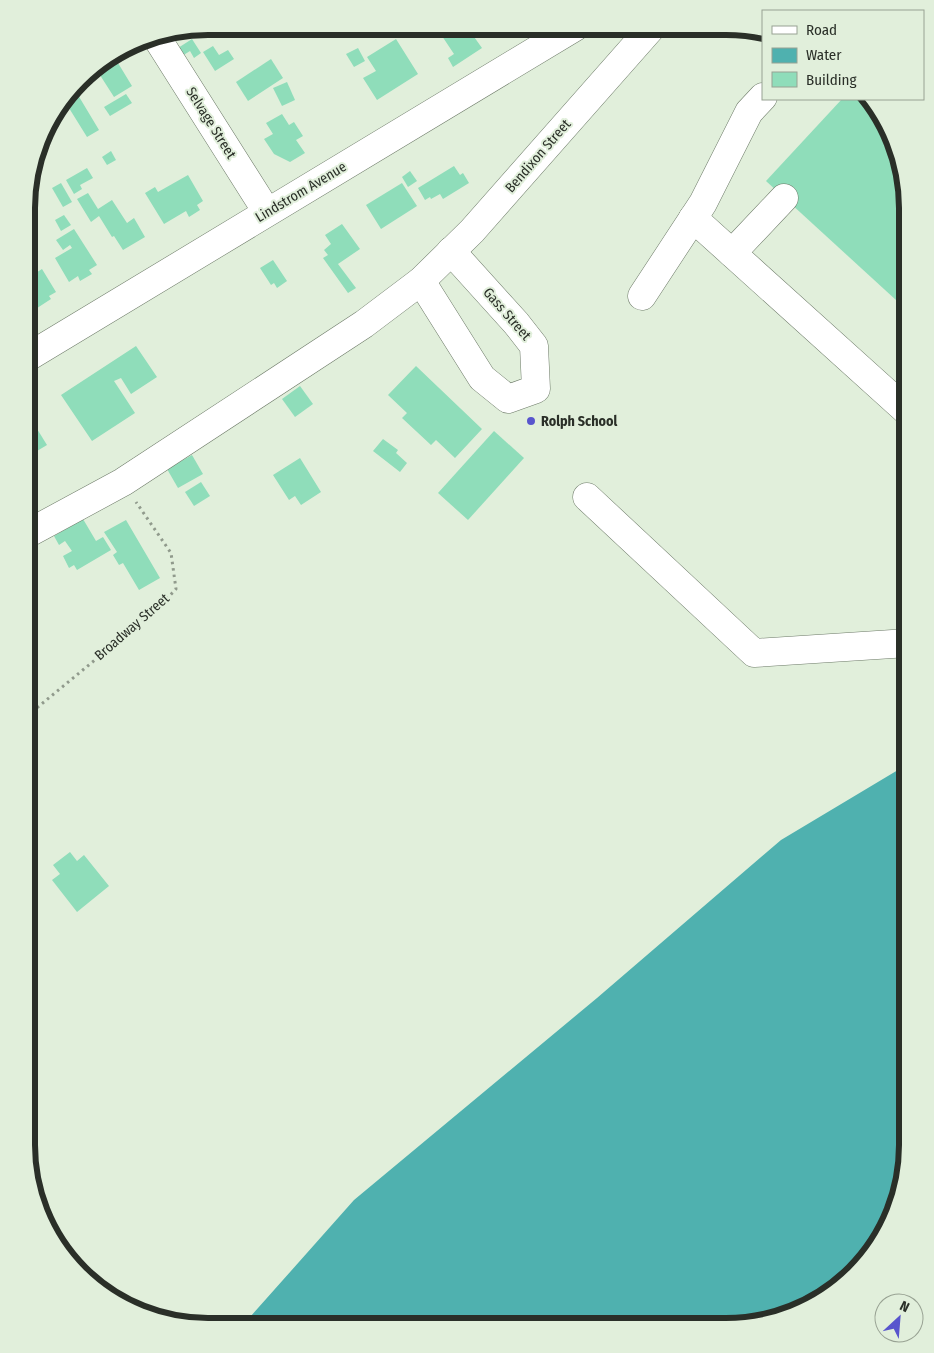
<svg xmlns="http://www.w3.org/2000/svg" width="934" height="1353" font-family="'Fira Sans Condensed',sans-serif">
<rect width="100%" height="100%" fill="#e1efdb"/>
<polygon fill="#4fb1af" points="908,764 907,1157 877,1246 806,1308 726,1327 243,1325 354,1200 597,998 781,840"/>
<g fill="#8fddba">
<polygon points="436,27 467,27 482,48 453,67 448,58 454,54"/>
<polygon points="192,39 201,53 194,58 190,51 182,56 178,48"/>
<polygon points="396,39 418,74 377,100 363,78 376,71 367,57"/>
<polygon points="213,46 219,55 228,50 234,59 215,71 203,52"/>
<polygon points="358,48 365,61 354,67 346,54"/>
<polygon points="110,58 114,65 118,63 132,86 114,97 98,72 85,79 84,77 88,71"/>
<polygon points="271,59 283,78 248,101 236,82"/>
<polygon points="287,82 295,100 282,106 273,88"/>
<polygon points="70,94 72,98 78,95 99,130 87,137 64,100"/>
<polygon points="126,94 132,103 110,116 104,107"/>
<polygon points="842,99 865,99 889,128 908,208 908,311 766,181"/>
<polygon points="282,114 289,125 294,122 303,136 296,140 305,153 290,162 274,154 264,139 273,134 266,123"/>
<polygon points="111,151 116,160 107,165 102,157"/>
<polygon points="454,166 460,175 463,173 469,183 443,199 440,194 431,199 430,197 425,200 418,188"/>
<polygon points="87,168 93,178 80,185 82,189 74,194 66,180"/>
<polygon points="410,171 417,181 408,187 402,177"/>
<polygon points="188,175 203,201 197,205 200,210 189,217 186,211 164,224 145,193 155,187 158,192"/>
<polygon points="61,183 72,202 63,207 52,188"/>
<polygon points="402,183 417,206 381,229 366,205"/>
<polygon points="88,193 98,209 112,200 127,223 134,218 145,237 123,250 114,236 112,237 99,216 91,222 77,199"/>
<polygon points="64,215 71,225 61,231 55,220"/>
<polygon points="342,224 360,249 338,264 356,288 348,293 323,258 328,255 324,250 331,244 325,235"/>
<polygon points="74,229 97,265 89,270 92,274 80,281 78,276 69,282 55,258 72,248 70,245 63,250 56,240"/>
<polygon points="273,260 287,281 277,288 274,283 271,285 260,268"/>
<polygon points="42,269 56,292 49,296 51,299 28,314 28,278"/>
<polygon points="136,346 157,377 131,394 121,378 114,381 135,413 92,441 61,395"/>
<polygon points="416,366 482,429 455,458 436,440 431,445 402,418 407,413 388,395"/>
<polygon points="300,386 313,404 295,417 282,399"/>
<polygon points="29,416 47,445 27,457 27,418"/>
<polygon points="494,431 524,458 468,520 438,493"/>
<polygon points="383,439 398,450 396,453 407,463 400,472 373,451"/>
<polygon points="192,455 203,474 178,488 167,469"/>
<polygon points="300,458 321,492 301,505 295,496 289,500 273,475"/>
<polygon points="201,482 210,496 194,506 185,492"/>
<polygon points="83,519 96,541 103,537 111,550 77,570 74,565 69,568 63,556 72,551 65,541 59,545 54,536"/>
<polygon points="126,520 160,578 139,590 123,563 119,565 113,555 117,552 104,532"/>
<polygon points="70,852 77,861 84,855 109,886 77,912 52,880 60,874 53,865"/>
</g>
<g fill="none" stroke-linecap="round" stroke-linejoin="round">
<g stroke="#6d7a68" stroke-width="29">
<g id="minor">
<polyline points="155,35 267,212"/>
<polyline points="693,218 908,412"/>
<polyline points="732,253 784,198"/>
<polyline points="421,281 482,378 508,399 536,389 534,346 516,323 451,251"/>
<polyline points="642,296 703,203 749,112 763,97"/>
<polyline points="28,357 575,27"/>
<polyline points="587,497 754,653 908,643"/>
<polyline points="27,534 123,482 364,324 421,281 472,231 651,28"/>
</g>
</g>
<polyline stroke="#909a8c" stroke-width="3" stroke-dasharray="2.5 4" stroke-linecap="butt" points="27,716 158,608 176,589 171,553 136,502"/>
<use href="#minor" stroke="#fff" stroke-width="28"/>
</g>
<circle fill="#5855cd" stroke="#e1efdb" stroke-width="2" cx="531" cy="421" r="5"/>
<g text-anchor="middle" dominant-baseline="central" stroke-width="4" stroke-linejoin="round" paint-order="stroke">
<g font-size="14" fill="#2a2f28" stroke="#e1efdb">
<text transform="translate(211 123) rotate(58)">Selvage Street</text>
<text transform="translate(538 156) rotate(-49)">Bendixon Street</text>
<text transform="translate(301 192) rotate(-31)">Lindstrom Avenue</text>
<text transform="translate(507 314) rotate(49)">Gass Street</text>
<text transform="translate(132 627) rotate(-41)">Broadway Street</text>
</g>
<g font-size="14" font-weight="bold" fill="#2a2f28" stroke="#e1efdb" text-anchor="start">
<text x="541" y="421">Rolph School</text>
</g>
</g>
<path d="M0 0H934V1353H0ZM208 35H726A173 173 0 0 1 899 208V1145A173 173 0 0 1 726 1318H208A173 173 0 0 1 35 1145V208A173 173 0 0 1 208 35Z" fill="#e1efdb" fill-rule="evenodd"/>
<path fill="none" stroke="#2a2f28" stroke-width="6" d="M208 35H726A173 173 0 0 1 899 208V1145A173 173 0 0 1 726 1318H208A173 173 0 0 1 35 1145V208A173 173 0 0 1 208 35Z"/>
<rect x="762" y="10" width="162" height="90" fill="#e1efdb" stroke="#98a293"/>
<rect x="772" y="26" width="25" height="8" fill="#ffffff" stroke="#98a293"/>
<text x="806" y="35" font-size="15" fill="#2a2f28">Road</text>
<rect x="772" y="48" width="25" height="15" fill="#4fb1af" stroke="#98a293"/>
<text x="806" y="60" font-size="15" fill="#2a2f28">Water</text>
<rect x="772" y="72" width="25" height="15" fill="#8fddba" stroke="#98a293"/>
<text x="806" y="85" font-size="15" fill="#2a2f28">Building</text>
<g transform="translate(899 1318) rotate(26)"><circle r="24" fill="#e1efdb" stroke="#98a293"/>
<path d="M0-4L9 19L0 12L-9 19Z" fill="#5855cd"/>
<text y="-8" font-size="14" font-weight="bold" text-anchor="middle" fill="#2a2f28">N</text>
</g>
</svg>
